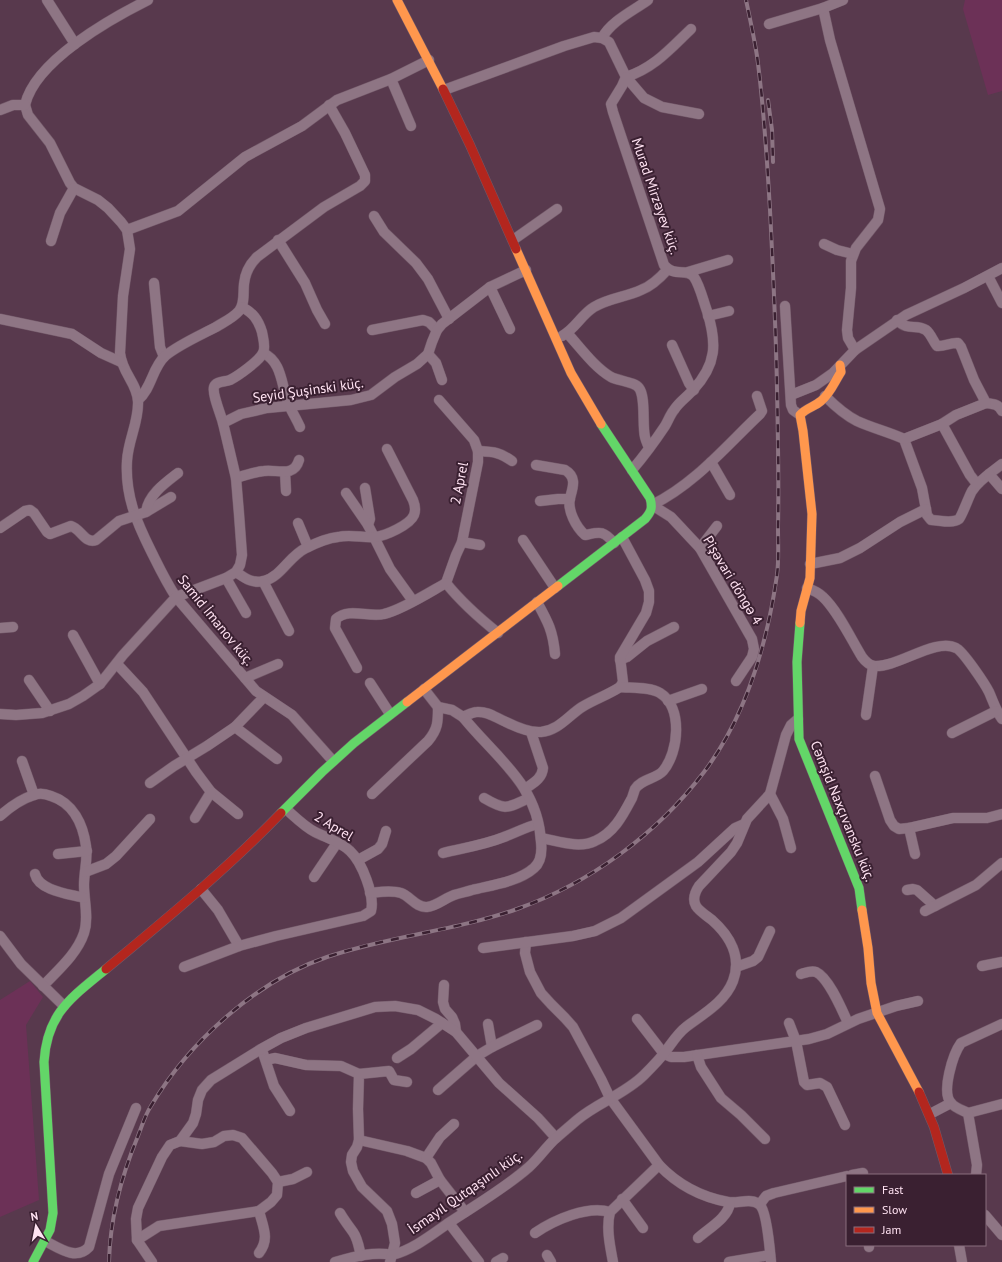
<svg xmlns="http://www.w3.org/2000/svg" width="1002" height="1262" font-family="'PT Sans',sans-serif">
<rect width="100%" height="100%" fill="#58394d"/>
<g fill="#6c3157">
<polygon points="965,0 1002,0 1002,91 988,95 963,9"/>
<polygon points="30,981 43,997 26,1025 39,1200 0,1217 0,1000"/>
</g>
<g fill="none" stroke-linecap="round" stroke-linejoin="round">
<g stroke="#725868" stroke-width="11">
<g id="street">
<polyline points="47,0 75,44"/>
<polyline points="843,0 823,8 830,40 880,209 878,220 856,248 851,261 851,288 847,330 848,338 855,350"/>
<polyline points="769,24 823,8"/>
<path d="M602 38C611 21 633 11 648 0"/>
<polyline points="391,79 411,126"/>
<path d="M444 90 564 46 594 37 602 38 609 42 626 77C654 68 670 49 691 29"/>
<path d="M25 105 28 115 50 143 70 183 74 188 98 200 108 208 121 222 127 230 130 249 123 296 120 353C122 373 137 383 138 401 139 422 128 440 127 461 125 495 136 521 151 551 159 567 166 582 176 597L256 691 292 715 333 761"/>
<path d="M25 105C35 61 110 19 148 0"/>
<polyline points="0,110 13,105 25,105"/>
<polyline points="374,216 384,232 416,263 428,279 449,319"/>
<polyline points="127,230 178,211 245,157 302,126 337,100 391,79 429,60"/>
<polyline points="278,240 305,283 317,310 325,324"/>
<polyline points="513,240 557,209"/>
<polyline points="51,241 60,213 74,188"/>
<polyline points="824,244 837,250 853,254"/>
<polyline points="688,272 728,260"/>
<polyline points="988,276 1002,303"/>
<polyline points="154,283 160,347 164,357"/>
<polyline points="490,287 510,329"/>
<polyline points="785,306 791,405 793,410 800,415"/>
<polyline points="708,316 729,311"/>
<polyline points="0,319 72,334 101,353 121,362"/>
<path d="M897 320C909 332 915 323 926 330 931 334 933 341 937 346 944 347 951 342 958 343L961 347 974 380 986 403C994 404 998 404 1002 411"/>
<polyline points="372,330 423,320 429,322 437,330"/>
<path d="M567 333C580 347 594 367 611 377 619 381 635 382 639 388 646 397 642 425 645 437 646 441 648 445 649 448"/>
<path d="M562 336C575 329 582 314 594 307 609 298 626 297 641 290 652 286 660 278 668 269"/>
<polyline points="672,345 689,383 694,390"/>
<path d="M263 353C283 362 281 387 289 405 292 412 297 420 300 427"/>
<polyline points="428,354 436,363 442,380"/>
<polyline points="791,395 816,385 833,373 855,350 906,315 964,288 1002,268"/>
<path d="M825 396C834 405 845 415 857 421 872 428 889 432 904 439L922 488 927 515 931 520C939 520 952 524 959 519 962 516 969 496 972 491 979 480 992 472 1002 464"/>
<path d="M138 400C152 388 152 368 165 356 180 344 199 336 216 327 224 322 233 318 239 311 245 304 243 293 244 284 245 273 249 265 257 257L324 207 360 186 365 181V175L345 133 329 105"/>
<path d="M439 400 474 440 478 451V462L462 542 456 555 446 583C462 603 478 617 498 633"/>
<path d="M223 423C221 415 212 394 214 387 216 381 225 382 230 380 238 376 259 361 263 353 266 347 263 338 262 332 258 319 253 313 242 307"/>
<polyline points="942,424 970,475 977,484"/>
<polyline points="904,439 942,424 956,415 986,403"/>
<path d="M478 451C494 452 499 452 512 461"/>
<polyline points="711,462 730,495"/>
<path d="M536 465 565 470C577 477 573 487 570 498 567 510 576 527 585 535 600 532 603 530 614 543"/>
<path d="M632 470C644 456 655 441 665 426 668 421 670 415 674 410 679 402 687 397 693 390 717 364 717 343 707 311 703 300 700 286 694 277 686 267 675 278 664 265L613 112 611 104 622 86 626 77 644 98 662 107 699 114"/>
<polyline points="285,472 286,491"/>
<polyline points="989,474 1002,489"/>
<path d="M236 478C245 475 254 472 264 471 277 469 294 478 299 460"/>
<polyline points="365,488 370,519 368,525"/>
<polyline points="346,493 368,525 390,569 413,601"/>
<polyline points="540,501 558,499 570,499"/>
<polyline points="652,505 671,517 700,548 752,639 754,649 752,657 736,681"/>
<path d="M652 505C695 484 726 446 760 414L762 411 757 396"/>
<polyline points="146,512 171,497"/>
<polyline points="298,523 308,547"/>
<path d="M0 528 25 511 30 510 34 513 47 532 50 534 71 526C81 529 85 544 96 540L119 521 146 512C148 495 165 483 178 473"/>
<polyline points="523,540 555,588"/>
<polyline points="462,542 480,545"/>
<polyline points="700,548 717,526"/>
<polyline points="810,564 840,558 860,548 900,522 926,509"/>
<path d="M236 572C245 578 252 584 264 581 282 576 289 556 306 548 316 543 328 538 338 537 350 534 363 538 375 537 385 536 410 525 414 515 416 510 415 505 413 500L387 449"/>
<polyline points="226,578 246,613"/>
<polyline points="263,581 289,631"/>
<path d="M807 588C813 590 819 593 823 597 838 611 851 639 862 657 865 661 869 665 874 666 897 668 936 637 956 648 963 651 985 684 989 692 993 701 996 711 1002 719"/>
<path d="M537 602C548 622 553 631 555 654"/>
<polyline points="0,628 13,627"/>
<polyline points="73,635 100,684"/>
<polyline points="620,660 627,657 647,641 674,627"/>
<polyline points="117,664 143,692 196,772 211,792 238,814"/>
<path d="M357 668 335 628 336 619C349 607 369 618 384 614 402 610 430 592 446 583"/>
<polyline points="245,678 278,664"/>
<polyline points="29,680 50,711"/>
<polyline points="370,683 390,714"/>
<path d="M424 689 438 707 452 710 463 717C468 715 472 712 477 712 488 711 496 718 506 722 516 727 529 733 541 732 559 730 568 716 582 707 595 699 608 695 620 687L623 682 620 657 646 613 649 602V591L645 580 622 537"/>
<polyline points="668,701 702,689"/>
<polyline points="0,714 16,715 42,713 69,704 83,696 100,684 123,655 176,597 226,578 236,572 240,565 242,555 239,514 236,478 223,423 241,414 267,408 351,400 371,395 395,377 417,364 428,354 432,342 437,330 442,324 490,287 526,270"/>
<polyline points="866,715 873,666"/>
<polyline points="235,727 277,759"/>
<polyline points="952,733 996,711"/>
<polyline points="22,761 34,795"/>
<polyline points="875,776 890,820 894,826 899,829 909,828 953,818 987,818 1002,814"/>
<polyline points="150,783 174,766 207,746 235,727 264,697"/>
<path d="M525 789C533 783 542 779 543 768L531 732"/>
<path d="M372 794 428 741C438 729 438 722 438 707"/>
<polyline points="770,794 783,819 791,848"/>
<path d="M484 798C506 811 507 808 529 798"/>
<path d="M0 816C10 807 21 799 34 795 39 793 46 794 51 796 73 803 83 824 86 846 88 859 84 872 84 885 84 901 89 918 84 933 77 954 58 970 43 986"/>
<polyline points="195,818 211,792"/>
<polyline points="909,828 915,854"/>
<path d="M541 838C558 841 579 849 595 841 614 833 623 815 632 798 633 795 634 792 635 789 641 779 656 779 663 771 679 752 683 707 660 693 651 687 631 688 620 687"/>
<path d="M443 853C463 848 484 845 504 837 515 833 526 827 538 824"/>
<polyline points="58,854 87,851"/>
<polyline points="358,860 378,849 382,844 386,831"/>
<polyline points="85,872 106,864 116,856 150,819"/>
<path d="M35 874C39 891 70 894 84 898"/>
<polyline points="314,877 337,843"/>
<path d="M201 889 218 910 239 946 276 936 363 916 371 911C375 896 362 862 350 851 341 842 327 838 315 832 305 827 295 817 286 809"/>
<polyline points="907,890 913,889 917,890 935,906"/>
<path d="M370 893C380 892 391 890 401 893 410 896 416 908 427 907 437 906 445 898 454 895 460 893 466 892 472 890 492 885 518 882 534 868 541 862 542 851 541 842 538 784 496 758 463 717"/>
<polyline points="925,911 976,885 1002,863"/>
<polyline points="0,936 21,964 64,1006"/>
<path d="M526 942 525 953 530 972 541 993 551 1004 565 1018 573 1027 601 1079 610 1098 659 1165C678 1185 701 1197 728 1202 738 1204 752 1197 760 1205 767 1212 770 1251 771 1262"/>
<polyline points="483,948 573,936 595,931 621,918 698,862 735,828 744,824"/>
<polyline points="982,966 1002,962"/>
<polyline points="184,967 239,946"/>
<polyline points="736,967 753,961 758,957 770,931"/>
<path d="M801 974C805 973 811 970 816 972 829 978 842 1010 848 1023"/>
<polyline points="444,985 443,1002 445,1009 452,1017 455,1024 456,1032"/>
<polyline points="637,1019 664,1054 671,1057 684,1057 809,1039 827,1034 858,1019 896,1006 918,1001"/>
<polyline points="789,1023 796,1041 804,1082 807,1085 820,1083 827,1087 845,1125"/>
<polyline points="488,1024 492,1047"/>
<polyline points="263,1053 274,1086 290,1111"/>
<polyline points="697,1055 701,1067 721,1098 741,1115 765,1139"/>
<polyline points="397,1058 411,1049 442,1023"/>
<polyline points="266,1060 275,1058 306,1065 341,1066 359,1074"/>
<polyline points="438,1090 477,1056 492,1047 537,1025"/>
<polyline points="968,1113 1002,1104"/>
<polyline points="930,1114 951,1103"/>
<polyline points="359,1140 407,1151 426,1158 431,1163 440,1180 465,1212"/>
<polyline points="426,1158 440,1137 454,1124"/>
<polyline points="852,1175 863,1173"/>
<path d="M976 1175 977 1165 968 1113C962 1110 955 1108 951 1103 941 1092 953 1054 961 1043L1002 1024"/>
<polyline points="278,1182 293,1179 307,1172"/>
<polyline points="416,1193 440,1180"/>
<polyline points="622,1199 643,1228"/>
<polyline points="760,1204 766,1196 774,1193 847,1176"/>
<path d="M259 1211C263 1227 270 1239 259 1253"/>
<path d="M340 1213C344 1220 348 1225 353 1232 358 1239 359 1248 361 1256"/>
<polyline points="985,1215 1002,1235"/>
<polyline points="449,1223 479,1262"/>
<path d="M535 1233C554 1220 588 1205 610 1212"/>
<path d="M698 1238C709 1228 728 1218 730 1203"/>
<polyline points="137,1240 159,1226 259,1211 271,1202 277,1195 278,1182 272,1173 242,1138 233,1135 224,1136 214,1142 202,1144 180,1141"/>
<path d="M45 1241C59 1248 76 1261 89 1247L109 1174 136 1108"/>
<polyline points="869,1245 869,1247"/>
<polyline points="959,1245 962,1262"/>
<polyline points="547,1255 551,1262"/>
<polyline points="152,1262 137,1240 136,1219 138,1208 162,1157 170,1145 180,1141 193,1123 196,1114 198,1100 202,1090 211,1080 261,1049 281,1038 306,1028 375,1007 395,1006 418,1010 436,1019 456,1032 499,1083 538,1118 556,1138"/>
<path d="M335 1262C353 1257 374 1251 392 1255L395 1243 392 1224 387 1211 362 1187 353 1171 351 1162 352 1155 357 1147 359 1140 358 1109 359 1074 389 1071 394 1080 407 1082"/>
<path d="M390 1262 392 1255C412 1250 430 1236 447 1224 474 1206 504 1189 529 1167 539 1158 546 1147 556 1138 563 1132 570 1126 577 1120 597 1103 625 1094 644 1075 651 1068 659 1060 665 1052 672 1043 677 1034 686 1027 703 1014 725 1002 733 981 742 957 730 936 712 920 707 916 699 911 696 906 692 899 695 892 699 886L731 852 737 843 747 819 770 794 786 735 791 725 798 719"/>
<polyline points="496,1262 503,1258"/>
<path d="M613 1262C610 1246 606 1228 610 1212L659 1165"/>
<polyline points="729,1262 770,1255"/>
</g>
</g>
<g stroke="#725868" stroke-width="10">
<g id="fast">
<path d="M558 586 645 519C651 512 653 508 650 498L601 424"/>
<polyline points="800,623 797,662 799,739 859,888 862,910"/>
<polyline points="281,813 322,772 354,743 407,702"/>
<path d="M33 1262 50 1230 53 1213 44 1062C47 1013 71 998 106 969"/>
</g>
</g>
<g stroke="#725868" stroke-width="10">
<g id="slow">
<polyline points="397,0 443,89"/>
<polyline points="516,249 571,373 601,424"/>
<path d="M800 623 801 611 810 578 812 514 803 431 800 415C806 408 814 407 821 401 830 394 835 381 841 372L840 365"/>
<polyline points="407,702 558,586"/>
<polyline points="862,910 868,948 871,983 877,1013 919,1092"/>
</g>
</g>
<g stroke="#725868" stroke-width="10">
<g id="jam">
<polyline points="443,89 470,145 516,249"/>
<path d="M106 969C166 919 227 869 281 813"/>
<polyline points="919,1092 934,1127 948,1175"/>
</g>
</g>
<use href="#street" stroke="#8e7584" stroke-width="10"/>
<use href="#fast" stroke="#63d668" stroke-width="9"/>
<use href="#slow" stroke="#ff974d" stroke-width="9"/>
<use href="#jam" stroke="#b3261e" stroke-width="9"/>
<g stroke="#8d7584" stroke-width="4">
<g id="rail">
<polyline points="768,100 772,130 773,162"/>
<path d="M109 1262C110 1218 121 1177 138 1136 142 1126 145 1115 151 1106 189 1042 256 981 327 957 389 936 455 931 517 909 590 883 657 834 704 772 747 715 767 644 777 575 779 560 778 543 778 527 779 481 778 435 777 389 776 329 773 269 770 210 767 158 764 107 757 56 754 37 750 19 746 0"/>
</g>
</g>
<use href="#rail" stroke="#3a2031" stroke-width="2.5" stroke-dasharray="8" stroke-linecap="butt"/>
</g>
<g text-anchor="middle" dominant-baseline="central" stroke-width="4" stroke-linejoin="round" paint-order="stroke">
<g font-size="14" fill="#ffe2f2" stroke="#3a2031">
<text transform="translate(656 196) rotate(71)">Murad Mirzəyev küç.</text>
<text transform="translate(308 390) rotate(-8)">Seyid Şuşinski küç.</text>
<text transform="translate(459 483) rotate(-79)">2 Aprel</text>
<text transform="translate(733 580) rotate(59)">Pişəvari döngə 4</text>
<text transform="translate(216 620) rotate(51)">Samid İmanov küç.</text>
<text transform="translate(843 811) rotate(68)">Cəmşid Naxçıvansku küç.</text>
<text transform="translate(334 826) rotate(31)">2 Aprel</text>
<text transform="translate(465 1192) rotate(-35)">İsmayıl Qutqaşınlı küç.</text>
</g>
</g>
<rect x="846" y="1174" width="140" height="72" fill="#3a2031" stroke="#896e7e"/>
<rect x="854" y="1187" width="20" height="6" fill="#63d668" stroke="#896e7e"/>
<text x="882" y="1194" font-size="12" fill="#ffe2f2">Fast</text>
<rect x="854" y="1207" width="20" height="6" fill="#ff974d" stroke="#896e7e"/>
<text x="882" y="1214" font-size="12" fill="#ffe2f2">Slow</text>
<rect x="854" y="1227" width="20" height="6" fill="#b3261e" stroke="#896e7e"/>
<text x="882" y="1234" font-size="12" fill="#ffe2f2">Jam</text>
<g transform="translate(36 1226) rotate(350)" stroke="#3a2031" stroke-width="3" paint-order="stroke">
<path d="M0-3L7 15L0 10L-7 15Z" fill="#ffe2f2"/>
<text y="-6" font-size="11" font-weight="bold" text-anchor="middle" fill="#ffe2f2">N</text>
</g>
</svg>
